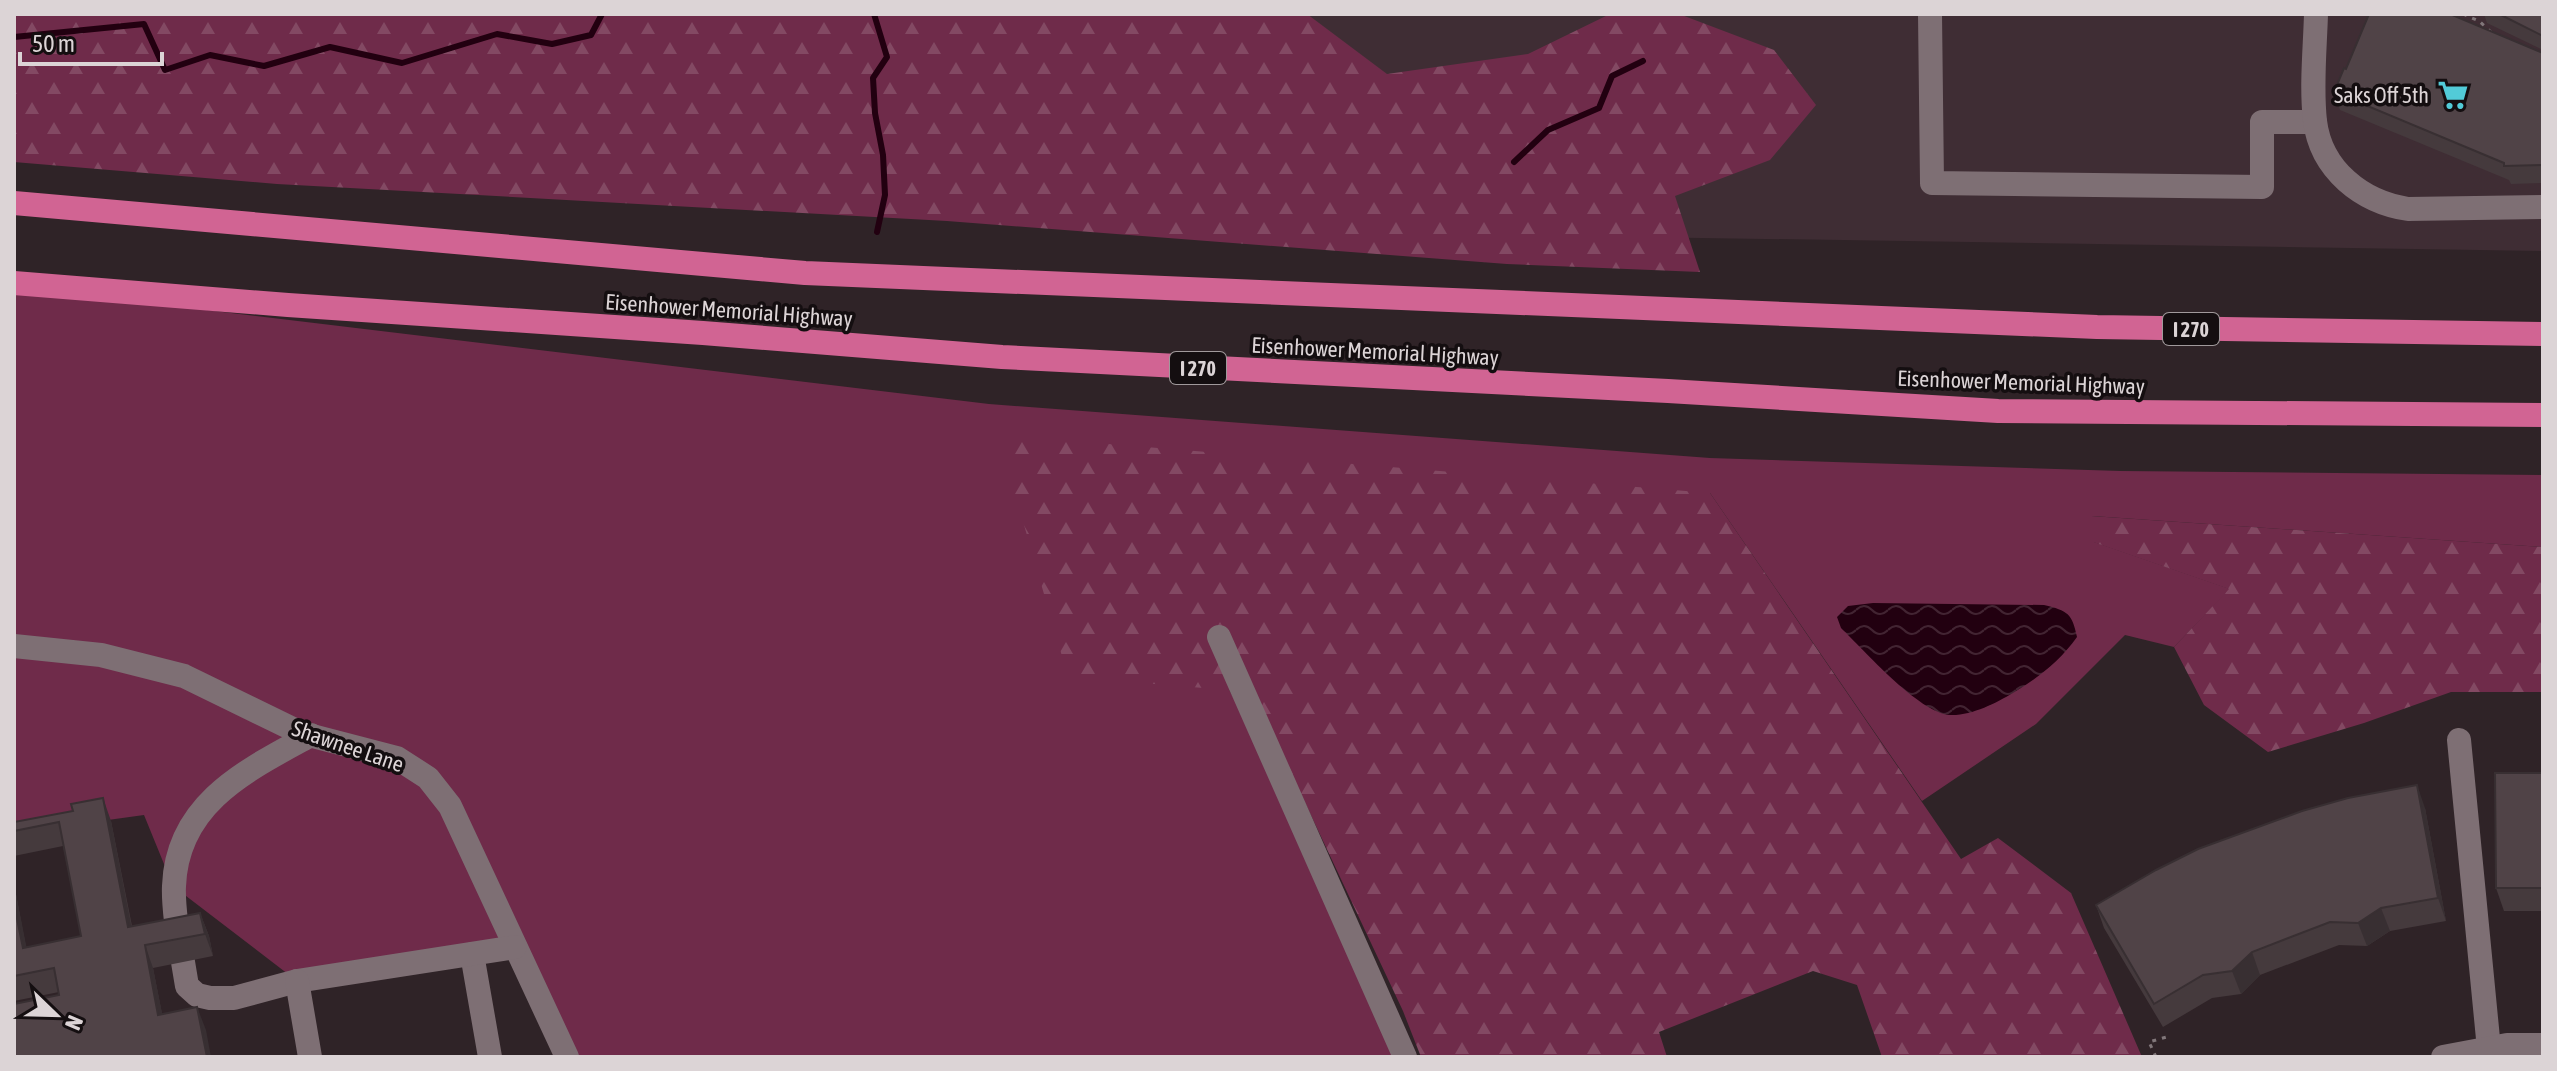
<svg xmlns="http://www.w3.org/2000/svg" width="2557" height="1071" font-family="'Asap Condensed',sans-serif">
<defs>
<pattern id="forest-firs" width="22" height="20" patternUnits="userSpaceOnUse" patternTransform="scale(2)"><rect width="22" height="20" fill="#6f2b4a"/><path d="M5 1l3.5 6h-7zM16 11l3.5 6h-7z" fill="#834963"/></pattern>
<pattern id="water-waves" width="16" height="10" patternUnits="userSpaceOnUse" patternTransform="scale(2)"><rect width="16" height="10" fill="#220010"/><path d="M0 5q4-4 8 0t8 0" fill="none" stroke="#422432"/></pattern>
</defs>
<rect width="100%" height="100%" fill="#2f2327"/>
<polygon fill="#3f2d34" points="1133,14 2543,14 2543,251 1129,229"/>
<polygon fill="#6f2b4a" points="14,287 989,404 1710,458 2121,471 2543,475 2543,547 2092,516 2094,542 2230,589 2174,647 2125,635 2036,724 1922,801 1710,493 1229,689 1412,1057 567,1057 515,947 297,981 173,886 144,815 14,833"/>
<g fill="url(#forest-firs)">
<polygon points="14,14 1307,14 1387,74 1528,54 1610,14 1679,14 1774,50 1816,105 1770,160 1675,196 1700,272 1507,264 947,221 277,184 14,162"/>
<polygon points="998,435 1710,493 1961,859 1998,838 2071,893 2142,1057 1882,1057 1857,985 1813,971 1659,1032 1667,1057 1421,1057 1403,1011 1253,692 1068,677"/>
<polygon points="2091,516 2543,547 2543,692 2451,692 2364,723 2268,752 2204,705 2174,647 2229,589 2093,542"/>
</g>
<path fill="url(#water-waves)" d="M1873 603 2044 605C2068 611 2072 613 2077 637 2060 661 2038 678 2013 693 1996 703 1971 716 1950 715 1919 713 1864 650 1841 628L1837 617 1848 606Z"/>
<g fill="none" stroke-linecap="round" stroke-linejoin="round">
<g stroke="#220010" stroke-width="6">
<polyline points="874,14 887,57 873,78 875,113 883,155 885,195 877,232"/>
<polyline points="14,37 144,24 165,70 210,55 264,66 330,47 402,63 497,34 552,44 591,35 602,14"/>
<polyline points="1514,162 1548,130 1599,108 1612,76 1643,61"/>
</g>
<g stroke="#81777a" stroke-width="3" stroke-dasharray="4 6" stroke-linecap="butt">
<polyline points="2463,14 2479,21 2492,33"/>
<polyline points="2156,1057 2149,1042 2170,1036"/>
</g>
<g stroke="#7e6f74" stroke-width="24">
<polyline points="1930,14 1932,183 2262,187 2262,122 2315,122"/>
<path d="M2316 14C2315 49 2311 86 2315 121 2321 170 2362 202 2408 209L2543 207"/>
<polyline points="1219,637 1405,1057"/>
<polyline points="14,646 101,655 184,676 301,733 397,758 428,778 450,806 567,1057"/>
<polyline points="2459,740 2489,1049"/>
<path d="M178 942C177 924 173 905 174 886 177 803 247 770 311 735"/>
<polyline points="472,954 490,1057"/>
<polyline points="183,962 187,986 197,995 210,998 234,998 297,981 515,947"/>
<polyline points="297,981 310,1057"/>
<polyline points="2443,1057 2507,1045 2543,1045"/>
</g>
<g stroke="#d16493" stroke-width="24">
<polyline points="14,203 805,273 2097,327 2543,334"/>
<polyline points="14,283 288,305 703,333 1002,357 1668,391 1998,411 2543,415"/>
</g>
</g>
<g fill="#453a3d">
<polygon points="2484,14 2543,14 2543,50 2487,23"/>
<polygon points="2543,53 2543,183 2511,184 2509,180 2340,110 2334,92 2346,69"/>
<polygon points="2543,773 2543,911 2504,911 2496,888"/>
<polygon points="2425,808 2446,921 2390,931 2367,946 2339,945 2260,975 2241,994 2212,998 2163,1027 2104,928 2096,905"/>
<polygon points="111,821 132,926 200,913 209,936 213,956 153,968 162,1014 206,1030 59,995 59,992 14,1001 14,884 26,947 81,936 63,846 14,856 14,822"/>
</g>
<g fill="#382f32">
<polygon points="2417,785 2425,808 2446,921 2438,898"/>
<polygon points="103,798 111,821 136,950 128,927"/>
<polygon points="14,884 31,970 23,948 14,904"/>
<polygon points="2381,908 2390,931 2367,946 2358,923"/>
<polygon points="200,913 209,936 213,956 205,934"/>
<polygon points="145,945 153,968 167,1038 158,1015"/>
<polygon points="2252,952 2260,975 2241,994 2232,971"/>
<polygon points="197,1007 206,1030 211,1057 207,1057"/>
</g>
<g fill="#504347" stroke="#382f32" stroke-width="2">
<polygon points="2369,14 2450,14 2543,53 2543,165 2504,166 2504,163 2334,92 2344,68 2346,69"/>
<polygon points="2499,14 2543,14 2543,36"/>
<polygon points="2495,773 2543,773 2543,888 2496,888"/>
<polygon points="2417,785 2438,898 2381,908 2358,923 2330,922 2252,952 2232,971 2203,975 2154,1004 2096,905 2156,870 2198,849 2302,811 2348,798"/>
<polygon points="103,798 128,927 200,913 205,934 145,945 158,1015 197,1007 207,1057 14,1057 14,1004 59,995 54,968 14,976 14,904 23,948 81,936 59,822 14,831 14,822 73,811 71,804"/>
</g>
<defs>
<g id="supermarket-bare" transform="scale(2.4)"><path d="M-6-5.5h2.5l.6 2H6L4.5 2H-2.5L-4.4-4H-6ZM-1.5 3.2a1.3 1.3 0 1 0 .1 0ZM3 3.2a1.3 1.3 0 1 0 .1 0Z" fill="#52cbd8" stroke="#140e10" stroke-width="2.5" paint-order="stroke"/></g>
</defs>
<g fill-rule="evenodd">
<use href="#supermarket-bare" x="2453" y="95"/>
</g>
<g text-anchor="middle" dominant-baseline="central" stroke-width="7" stroke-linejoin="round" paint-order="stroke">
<g fill="#140e10" stroke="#a0999b" stroke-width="2">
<rect x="2163" y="313" width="56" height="32" rx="6"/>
<rect x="1170" y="352" width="56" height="32" rx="6"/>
</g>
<g font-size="20" font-weight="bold" fill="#dcd4d6">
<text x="2191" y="329">I 270</text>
<text x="1198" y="368">I 270</text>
</g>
<g font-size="22" fill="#dcd4d6" stroke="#140e10" text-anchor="end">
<text x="2429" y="95">Saks Off 5th</text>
</g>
<g font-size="22" fill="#dcd4d6" stroke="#140e10">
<text transform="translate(729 310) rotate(4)">Eisenhower Memorial Highway</text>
<text transform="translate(1375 351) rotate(3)">Eisenhower Memorial Highway</text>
<text transform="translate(2021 382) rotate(2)">Eisenhower Memorial Highway</text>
<text transform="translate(348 746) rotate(19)">Shawnee Lane</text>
</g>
</g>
<rect width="2557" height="1071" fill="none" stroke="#dcd4d6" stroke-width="32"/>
<g transform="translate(56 1015) rotate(113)" stroke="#140e10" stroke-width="6" paint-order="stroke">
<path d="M0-6L14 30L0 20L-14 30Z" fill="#dcd4d6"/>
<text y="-12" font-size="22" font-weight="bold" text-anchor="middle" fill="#dcd4d6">N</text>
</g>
<path d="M20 52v12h142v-12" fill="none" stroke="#dcd4d6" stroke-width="4"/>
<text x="32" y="52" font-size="24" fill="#dcd4d6" stroke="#140e10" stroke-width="6" paint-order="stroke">50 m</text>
</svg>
